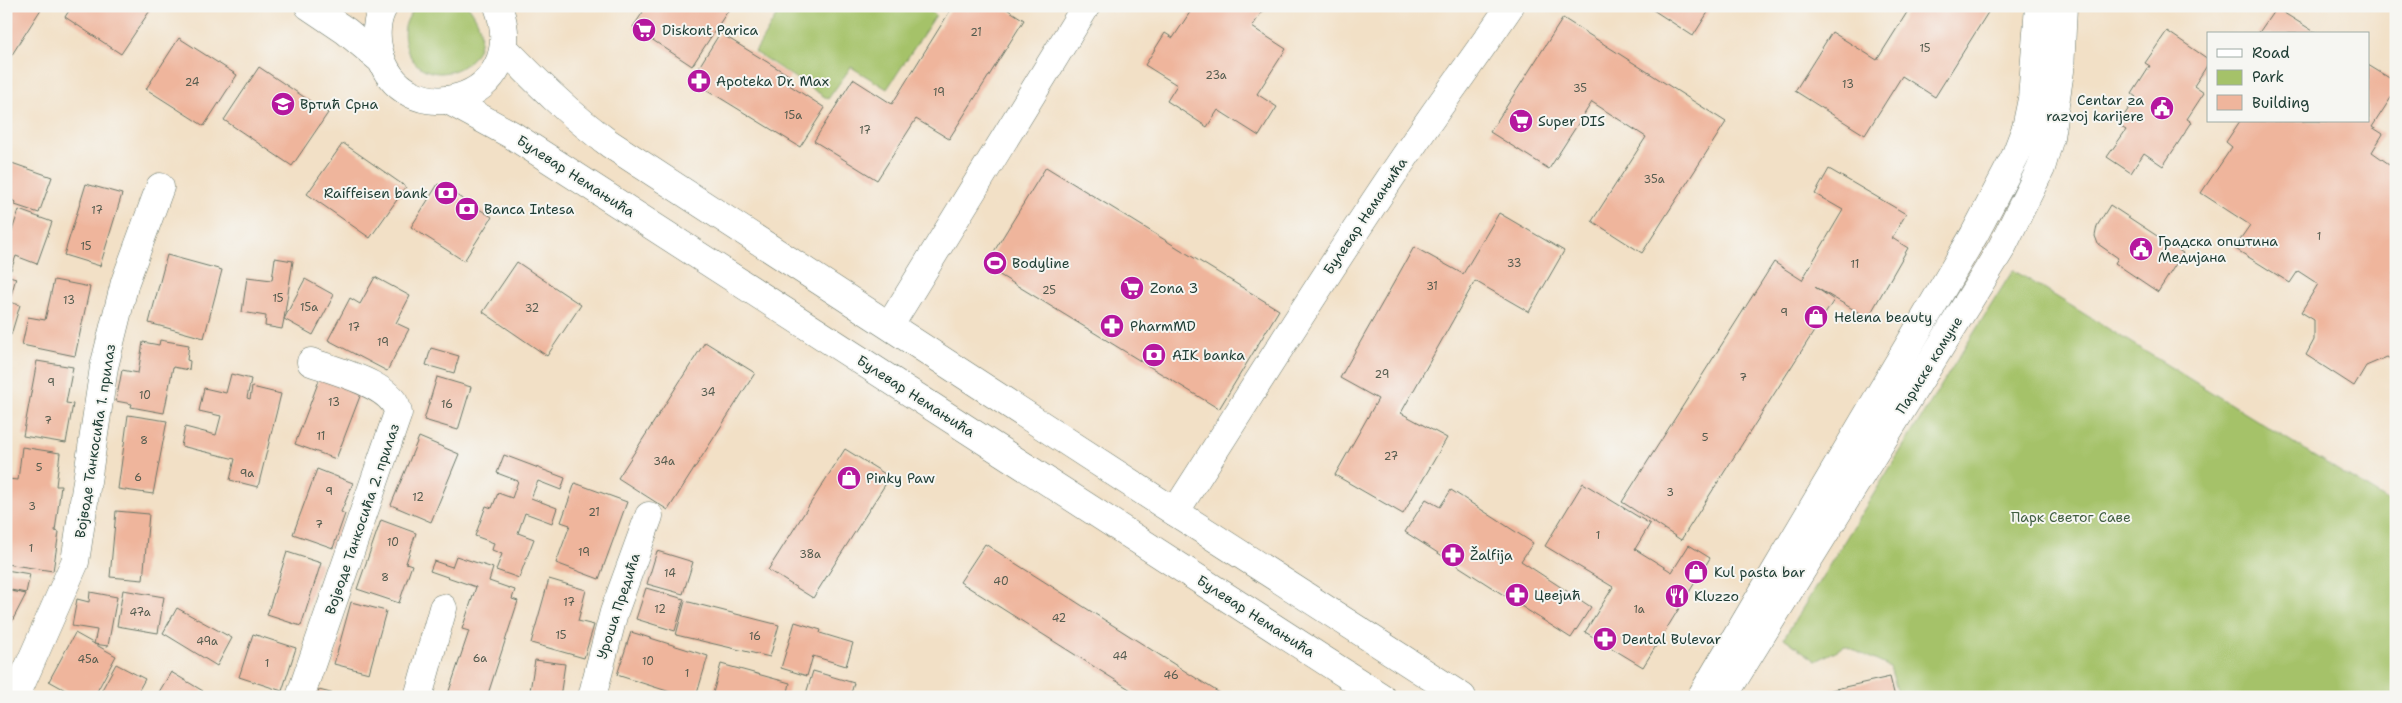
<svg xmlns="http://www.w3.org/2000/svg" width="2402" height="703" font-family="'Shantell Sans',sans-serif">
<rect width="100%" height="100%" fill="#f6f6f2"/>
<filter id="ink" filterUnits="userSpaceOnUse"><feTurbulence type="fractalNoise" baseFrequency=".02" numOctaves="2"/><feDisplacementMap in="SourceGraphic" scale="10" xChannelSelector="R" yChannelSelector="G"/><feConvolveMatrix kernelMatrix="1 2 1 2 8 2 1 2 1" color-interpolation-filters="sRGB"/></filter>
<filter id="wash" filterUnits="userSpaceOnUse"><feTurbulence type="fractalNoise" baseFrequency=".0096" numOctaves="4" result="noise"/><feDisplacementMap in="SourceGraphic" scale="20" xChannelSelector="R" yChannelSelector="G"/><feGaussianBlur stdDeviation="1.12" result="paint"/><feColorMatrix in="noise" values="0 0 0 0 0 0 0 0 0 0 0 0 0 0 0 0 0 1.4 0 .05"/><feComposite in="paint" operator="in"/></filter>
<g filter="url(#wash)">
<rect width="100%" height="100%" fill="#f2e0c6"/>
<g fill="#a5c269" stroke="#62804e">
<path d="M417 6H468C515 64 416 104 405 41 402 27 408 16 417 6Z"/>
<polygon points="782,6 921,6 936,15 887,89 851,67 828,99 755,52"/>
<polygon points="2013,270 2396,506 2396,697 1899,697 1890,667 1845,646 1816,661 1784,638"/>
</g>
<g id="blocks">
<g fill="#efb59c">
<polygon points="6,6 43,6 6,64"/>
<polygon points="72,6 153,6 121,54 65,17"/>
<polygon points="634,6 731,6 692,66 633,27 643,12"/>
<polygon points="953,6 1002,6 1024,20 949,139 916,119 877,180 814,141 853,79 892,104"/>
<polygon points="1194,6 1257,6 1263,10 1252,27 1286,49 1257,94 1277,107 1259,136 1218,110 1207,127 1167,101 1177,85 1145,65 1165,33 1173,38"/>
<polygon points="1647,6 1712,6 1693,36"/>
<polygon points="1911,6 1992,6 1935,97 1902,76 1865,135 1795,91 1832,32 1877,60"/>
<polygon points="2276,8 2318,34 2258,34"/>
<polygon points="1563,18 1726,122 1642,253 1592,221 1646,137 1592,102 1549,169 1490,132"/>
<polygon points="2167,31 2208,59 2208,64 2194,86 2204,93 2187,119 2192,122 2163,166 2144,153 2131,173 2107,157 2126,130 2118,125 2136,97 2132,94 2150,66 2145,63"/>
<polygon points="720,33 790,76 786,83 825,108 800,147 691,80"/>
<polygon points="179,38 237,75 204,126 146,89"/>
<polygon points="2368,65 2396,82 2396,90 2372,127 2383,134 2372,152 2389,164 2396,154 2396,270 2393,275 2396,277 2396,362 2387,357 2366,366 2354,386 2306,355 2314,340 2314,320 2301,312 2318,284 2298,271 2290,283 2234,248 2250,225 2201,193 2232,147 2226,142 2240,121 2368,121"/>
<polygon points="259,67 328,113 292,166 224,120"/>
<polygon points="343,143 406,187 370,238 307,194"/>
<polygon points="6,161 52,177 39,213 15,205 16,202 6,198"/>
<polygon points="1046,167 1279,310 1219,409 985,266"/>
<polygon points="1829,169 1906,214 1892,238 1908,248 1868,318 1815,287 1834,300 1681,540 1622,502 1774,262 1802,280 1843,210 1815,194"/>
<polygon points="86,184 122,194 100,266 64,255"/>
<polygon points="438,184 492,217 464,261 411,227"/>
<polygon points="2110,205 2183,253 2158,292 2115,263 2118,258 2098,244 2095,236 2097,226"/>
<polygon points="19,210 52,222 37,264 16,256 11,270 6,269 6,248"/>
<polygon points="1499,213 1564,251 1529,312 1475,281 1401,413 1447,438 1403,514 1335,475 1378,399 1340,378 1414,247 1463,274"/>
<polygon points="167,255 222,270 204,338 149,323"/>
<polygon points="275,258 293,261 284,319 305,279 334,295 313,335 284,319 282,329 265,326 266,316 242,312 247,277 272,280"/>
<polygon points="517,262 581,305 547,356 483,312"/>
<polygon points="6,275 16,278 9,302 20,305 11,335 6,334"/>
<polygon points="375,277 410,296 396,323 409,329 387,371 328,340 350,298 360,304"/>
<polygon points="54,280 90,287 75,356 22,345 28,317 45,320"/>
<polygon points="160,340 189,345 187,360 190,361 189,370 173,367 164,413 131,407 132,404 116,401 122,370 138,373 143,342 159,345"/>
<polygon points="705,342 755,373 668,510 618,478"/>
<polygon points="431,348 459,356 454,373 426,365"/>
<polygon points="37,361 73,367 66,403 73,404 66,443 23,436"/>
<polygon points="231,374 251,379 247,398 250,399 252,387 281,394 258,487 230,480 235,459 181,446 185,427 216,435 221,416 199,411 204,388 226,393"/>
<polygon points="321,375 362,391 336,459 295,444"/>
<polygon points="437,377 471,387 458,430 424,420"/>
<polygon points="128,415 167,421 153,494 118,489"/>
<polygon points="419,437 459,454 431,522 391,505"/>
<polygon points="22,447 60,453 56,486 61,486 55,531 59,532 53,571 6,564 6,479 18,480"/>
<polygon points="845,449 890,477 813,598 768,570"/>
<polygon points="504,455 565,478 561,490 538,481 531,498 557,508 552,523 525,513 518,533 534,539 519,578 496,570 502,554 492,550 494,543 475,536 486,506 492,508 498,493 512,498 518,481 497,473"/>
<polygon points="317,469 353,483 341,512 345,514 333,548 293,534"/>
<polygon points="575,483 627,502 599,579 556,563 570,525 561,522"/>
<polygon points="1583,483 1650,524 1635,549 1672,572 1689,545 1710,558 1643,667 1585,632 1613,587 1545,546"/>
<polygon points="1451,490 1533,543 1521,561 1591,607 1571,638 1405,532 1426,499 1440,507"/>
<polygon points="116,511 149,514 143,580 110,577"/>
<polygon points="381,520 416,533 406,563 412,565 399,603 357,589"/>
<polygon points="985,544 1221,694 1219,697 1142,697 960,582"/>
<polygon points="657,551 693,562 683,594 647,584"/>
<polygon points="287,552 321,563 301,626 267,615"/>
<polygon points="456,556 493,568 489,581 515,590 512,599 518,601 487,697 447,697 469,631 462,629 476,587 430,571 434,561 452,567"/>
<polygon points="6,570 30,574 26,593 6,589"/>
<polygon points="549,579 586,590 578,621 594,625 584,658 531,643"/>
<polygon points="646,588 684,599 675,631 636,619"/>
<polygon points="6,590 26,594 6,633"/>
<polygon points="123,590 164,597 158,633 117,626"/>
<polygon points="90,592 117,597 108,646 94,644 97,630 72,626 77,599 89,602"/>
<polygon points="685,601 779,625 770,657 676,635"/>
<polygon points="351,602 386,611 369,673 334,664"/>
<polygon points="177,608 232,638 217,666 163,633"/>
<polygon points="795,622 821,630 820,633 853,643 846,666 813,656 807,676 781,668"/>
<polygon points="631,632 708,656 696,697 686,697 617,675"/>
<polygon points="75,633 116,656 94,697 78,697 49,681"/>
<polygon points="253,634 296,648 282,691 239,677"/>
<polygon points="535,660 565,664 560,697 529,697"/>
<polygon points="116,664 145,679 135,697 98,697"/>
<polygon points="721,664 790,683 787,697 726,697 713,693"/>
<polygon points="813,671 854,683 850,697 805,697"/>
<polygon points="171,672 203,691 200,697 156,697"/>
<polygon points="1890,677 1895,697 1832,697 1831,690"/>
<polygon points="319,690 342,696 342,697 317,697"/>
</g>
</g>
</g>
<g filter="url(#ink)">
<use href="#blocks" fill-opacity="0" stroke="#697667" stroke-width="1"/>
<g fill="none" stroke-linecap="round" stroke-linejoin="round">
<g stroke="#697667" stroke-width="29">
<g id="minor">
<polyline points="309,6 346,31 381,60"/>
<path d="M384 6C376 19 375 37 379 51 400 137 534 103 498 6"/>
<path d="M504 48C539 84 570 115 610 144L1175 512 1462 697"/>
<polyline points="448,100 512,135 1381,697"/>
<polyline points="890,325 1086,6"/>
<path d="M1175 512C1253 391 1328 269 1410 149 1442 101 1477 55 1510 6"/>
<polyline points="18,691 75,562 104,367 125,282 160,187"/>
<path d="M300 697 398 413C395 385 335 371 311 362"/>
<polyline points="418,697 443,608"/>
<polyline points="592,697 614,612 649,516"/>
<polyline points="1701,697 1974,235 2015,157 2026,128 2032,99 2039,6"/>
<polyline points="1723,697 2001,249 2041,168 2050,137 2060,71 2063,6"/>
</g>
</g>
<use href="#minor" stroke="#fff" stroke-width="28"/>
</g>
</g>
<defs>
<g id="supermarket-disc" transform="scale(1.25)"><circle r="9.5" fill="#b5179e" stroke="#f6f6f2"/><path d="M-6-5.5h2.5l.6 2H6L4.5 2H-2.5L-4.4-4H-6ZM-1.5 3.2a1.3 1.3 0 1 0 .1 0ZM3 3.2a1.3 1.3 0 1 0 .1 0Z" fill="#fff"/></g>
<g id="pharmacy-disc" transform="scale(1.25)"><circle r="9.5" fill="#b5179e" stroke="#f6f6f2"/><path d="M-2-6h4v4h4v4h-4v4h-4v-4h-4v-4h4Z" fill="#fff"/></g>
<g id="school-disc" transform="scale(1.25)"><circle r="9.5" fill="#b5179e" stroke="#f6f6f2"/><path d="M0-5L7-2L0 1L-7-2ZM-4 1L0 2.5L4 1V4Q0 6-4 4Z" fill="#fff"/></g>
<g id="civic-disc" transform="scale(1.25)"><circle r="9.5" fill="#b5179e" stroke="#f6f6f2"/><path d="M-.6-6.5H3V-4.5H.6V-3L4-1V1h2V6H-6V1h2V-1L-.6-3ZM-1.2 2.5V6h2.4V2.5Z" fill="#fff"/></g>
<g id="bank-disc" transform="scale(1.25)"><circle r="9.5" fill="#b5179e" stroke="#f6f6f2"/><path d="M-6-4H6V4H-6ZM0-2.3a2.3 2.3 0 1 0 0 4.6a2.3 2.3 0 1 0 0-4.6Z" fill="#fff"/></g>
<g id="stadium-disc" transform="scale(1.25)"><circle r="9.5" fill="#b5179e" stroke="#f6f6f2"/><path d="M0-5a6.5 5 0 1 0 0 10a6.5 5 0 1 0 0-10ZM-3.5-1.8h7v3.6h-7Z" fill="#fff"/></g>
<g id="shop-disc" transform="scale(1.25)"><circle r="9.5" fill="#b5179e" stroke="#f6f6f2"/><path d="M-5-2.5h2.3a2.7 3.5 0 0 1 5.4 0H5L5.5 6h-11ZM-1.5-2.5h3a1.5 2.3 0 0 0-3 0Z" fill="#fff"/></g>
<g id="restaurant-disc" transform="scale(1.25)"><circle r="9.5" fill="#b5179e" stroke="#f6f6f2"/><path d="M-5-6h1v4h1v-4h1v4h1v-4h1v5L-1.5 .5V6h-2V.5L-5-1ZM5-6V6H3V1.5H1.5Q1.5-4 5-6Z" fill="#fff"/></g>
</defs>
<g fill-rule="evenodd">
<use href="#supermarket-disc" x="644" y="30"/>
<use href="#pharmacy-disc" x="699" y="81"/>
<use href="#school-disc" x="283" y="104"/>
<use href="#civic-disc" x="2162" y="108"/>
<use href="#supermarket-disc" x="1521" y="121"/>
<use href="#bank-disc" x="446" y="193"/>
<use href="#bank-disc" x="467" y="209"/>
<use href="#civic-disc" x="2141" y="249"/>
<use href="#stadium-disc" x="995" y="263"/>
<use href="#supermarket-disc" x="1132" y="288"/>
<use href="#shop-disc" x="1816" y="317"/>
<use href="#pharmacy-disc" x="1112" y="326"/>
<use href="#bank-disc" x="1154" y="355"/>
<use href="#shop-disc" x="849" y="478"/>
<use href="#pharmacy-disc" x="1453" y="555"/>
<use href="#shop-disc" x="1696" y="572"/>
<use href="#pharmacy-disc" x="1517" y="595"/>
<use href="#restaurant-disc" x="1677" y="596"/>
<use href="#pharmacy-disc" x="1605" y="639"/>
</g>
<g text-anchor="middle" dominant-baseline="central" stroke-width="4" stroke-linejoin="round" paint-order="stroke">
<g font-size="11" fill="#535b4e">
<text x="976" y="32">21</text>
<text x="1925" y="48">15</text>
<text x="1216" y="75">23a</text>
<text x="192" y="82">24</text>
<text x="1848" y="84">13</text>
<text x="1580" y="88">35</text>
<text x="939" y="92">19</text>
<text x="793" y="115">15a</text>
<text x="865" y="130">17</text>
<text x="1654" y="179">35a</text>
<text x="97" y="210">17</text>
<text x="2319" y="236">1</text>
<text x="86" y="246">15</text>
<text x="1514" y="263">33</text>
<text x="1855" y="264">11</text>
<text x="1432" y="286">31</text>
<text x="1049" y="290">25</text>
<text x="278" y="298">15</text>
<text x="69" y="300">13</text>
<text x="309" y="307">15a</text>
<text x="532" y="308">32</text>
<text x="1784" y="312">9</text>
<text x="354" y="327">17</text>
<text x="383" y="342">19</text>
<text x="1382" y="374">29</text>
<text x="1743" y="377">7</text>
<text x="51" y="382">9</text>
<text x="708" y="392">34</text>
<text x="145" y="395">10</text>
<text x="334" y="402">13</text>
<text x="447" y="404">16</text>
<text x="48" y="420">7</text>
<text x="321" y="436">11</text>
<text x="1705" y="437">5</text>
<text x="144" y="440">8</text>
<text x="1391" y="456">27</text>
<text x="664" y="461">34a</text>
<text x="39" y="467">5</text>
<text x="247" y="473">9a</text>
<text x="138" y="477">6</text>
<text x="329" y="491">9</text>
<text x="1670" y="492">3</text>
<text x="418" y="497">12</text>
<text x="32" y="506">3</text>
<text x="594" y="512">21</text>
<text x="319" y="524">7</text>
<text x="1598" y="535">1</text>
<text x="393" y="542">10</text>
<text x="31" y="548">1</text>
<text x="584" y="552">19</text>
<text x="810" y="554">38a</text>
<text x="670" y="573">14</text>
<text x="385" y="577">8</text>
<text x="1001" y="581">40</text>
<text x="569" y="602">17</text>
<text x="660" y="609">12</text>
<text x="1639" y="609">1a</text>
<text x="140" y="612">47a</text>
<text x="1059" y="618">42</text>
<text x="561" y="635">15</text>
<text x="755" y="636">16</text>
<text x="207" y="641">49a</text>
<text x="1120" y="656">44</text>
<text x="480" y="658">6a</text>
<text x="88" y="659">45a</text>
<text x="648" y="661">10</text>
<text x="267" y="663">1</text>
<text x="687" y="673">1</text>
<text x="1171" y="675">46</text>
</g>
<g font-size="14" fill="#1f3d34" stroke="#f6f6f2" text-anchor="start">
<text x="662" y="30">Diskont Parica</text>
<text x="716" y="81">Apoteka Dr. Max</text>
<text x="2144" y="100" text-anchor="end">Centar za<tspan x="2144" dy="16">razvoj karijere</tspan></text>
<text x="300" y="104">Вртић Срна</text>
<text x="1538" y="121">Super DIS</text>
<text x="428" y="193" text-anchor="end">Raiffeisen bank</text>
<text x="484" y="209">Banca Intesa</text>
<text x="2158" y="241">Градска општина<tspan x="2158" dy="16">Медијана</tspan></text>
<text x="1012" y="263">Bodyline</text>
<text x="1150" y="288">Zona 3</text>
<text x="1834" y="317">Helena beauty</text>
<text x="1130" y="326">PharmMD</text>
<text x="1172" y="355">AIK banka</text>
<text x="866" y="478">Pinky Paw</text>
<text x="1470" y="555">Žalfija</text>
<text x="1714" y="572">Kul pasta bar</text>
<text x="1534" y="595">Цвејић</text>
<text x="1694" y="596">Kluzzo</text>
<text x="1622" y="639">Dental Bulevar</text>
</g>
<g font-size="14" fill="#1f3d34" stroke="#f6f6f2">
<text transform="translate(576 176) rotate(33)">Булевар Немањића</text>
<text transform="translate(1365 216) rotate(-56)">Булевар Немањића</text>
<text transform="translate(1929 365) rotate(-58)">Париске комуне</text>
<text transform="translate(916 396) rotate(33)">Булевар Немањића</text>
<text transform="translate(95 441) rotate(-81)">Војводе Танкосића 1. прилаз</text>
<text transform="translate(362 519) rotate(-71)">Војводе Танкосића 2. прилаз</text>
<text transform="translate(618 606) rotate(-72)">Уроша Предића</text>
<text transform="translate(1256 616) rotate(33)">Булевар Немањића</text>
</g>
<g font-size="14" fill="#405e41" stroke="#f6f6f2">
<text x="2071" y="517">Парк Светог Саве</text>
</g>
</g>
<rect width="2402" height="703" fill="none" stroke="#f6f6f2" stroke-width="25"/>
<rect x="2207" y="32" width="162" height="90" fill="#f6f6f2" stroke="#a0aca6"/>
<rect x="2217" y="49" width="25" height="8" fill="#ffffff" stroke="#a0aca6"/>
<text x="2252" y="58" font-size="15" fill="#1f3d34">Road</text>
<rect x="2217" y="70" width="25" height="15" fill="#a5c269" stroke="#a0aca6"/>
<text x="2252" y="82" font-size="15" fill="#1f3d34">Park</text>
<rect x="2217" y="95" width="25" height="15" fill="#efb59c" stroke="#a0aca6"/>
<text x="2252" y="108" font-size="15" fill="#1f3d34">Building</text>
</svg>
